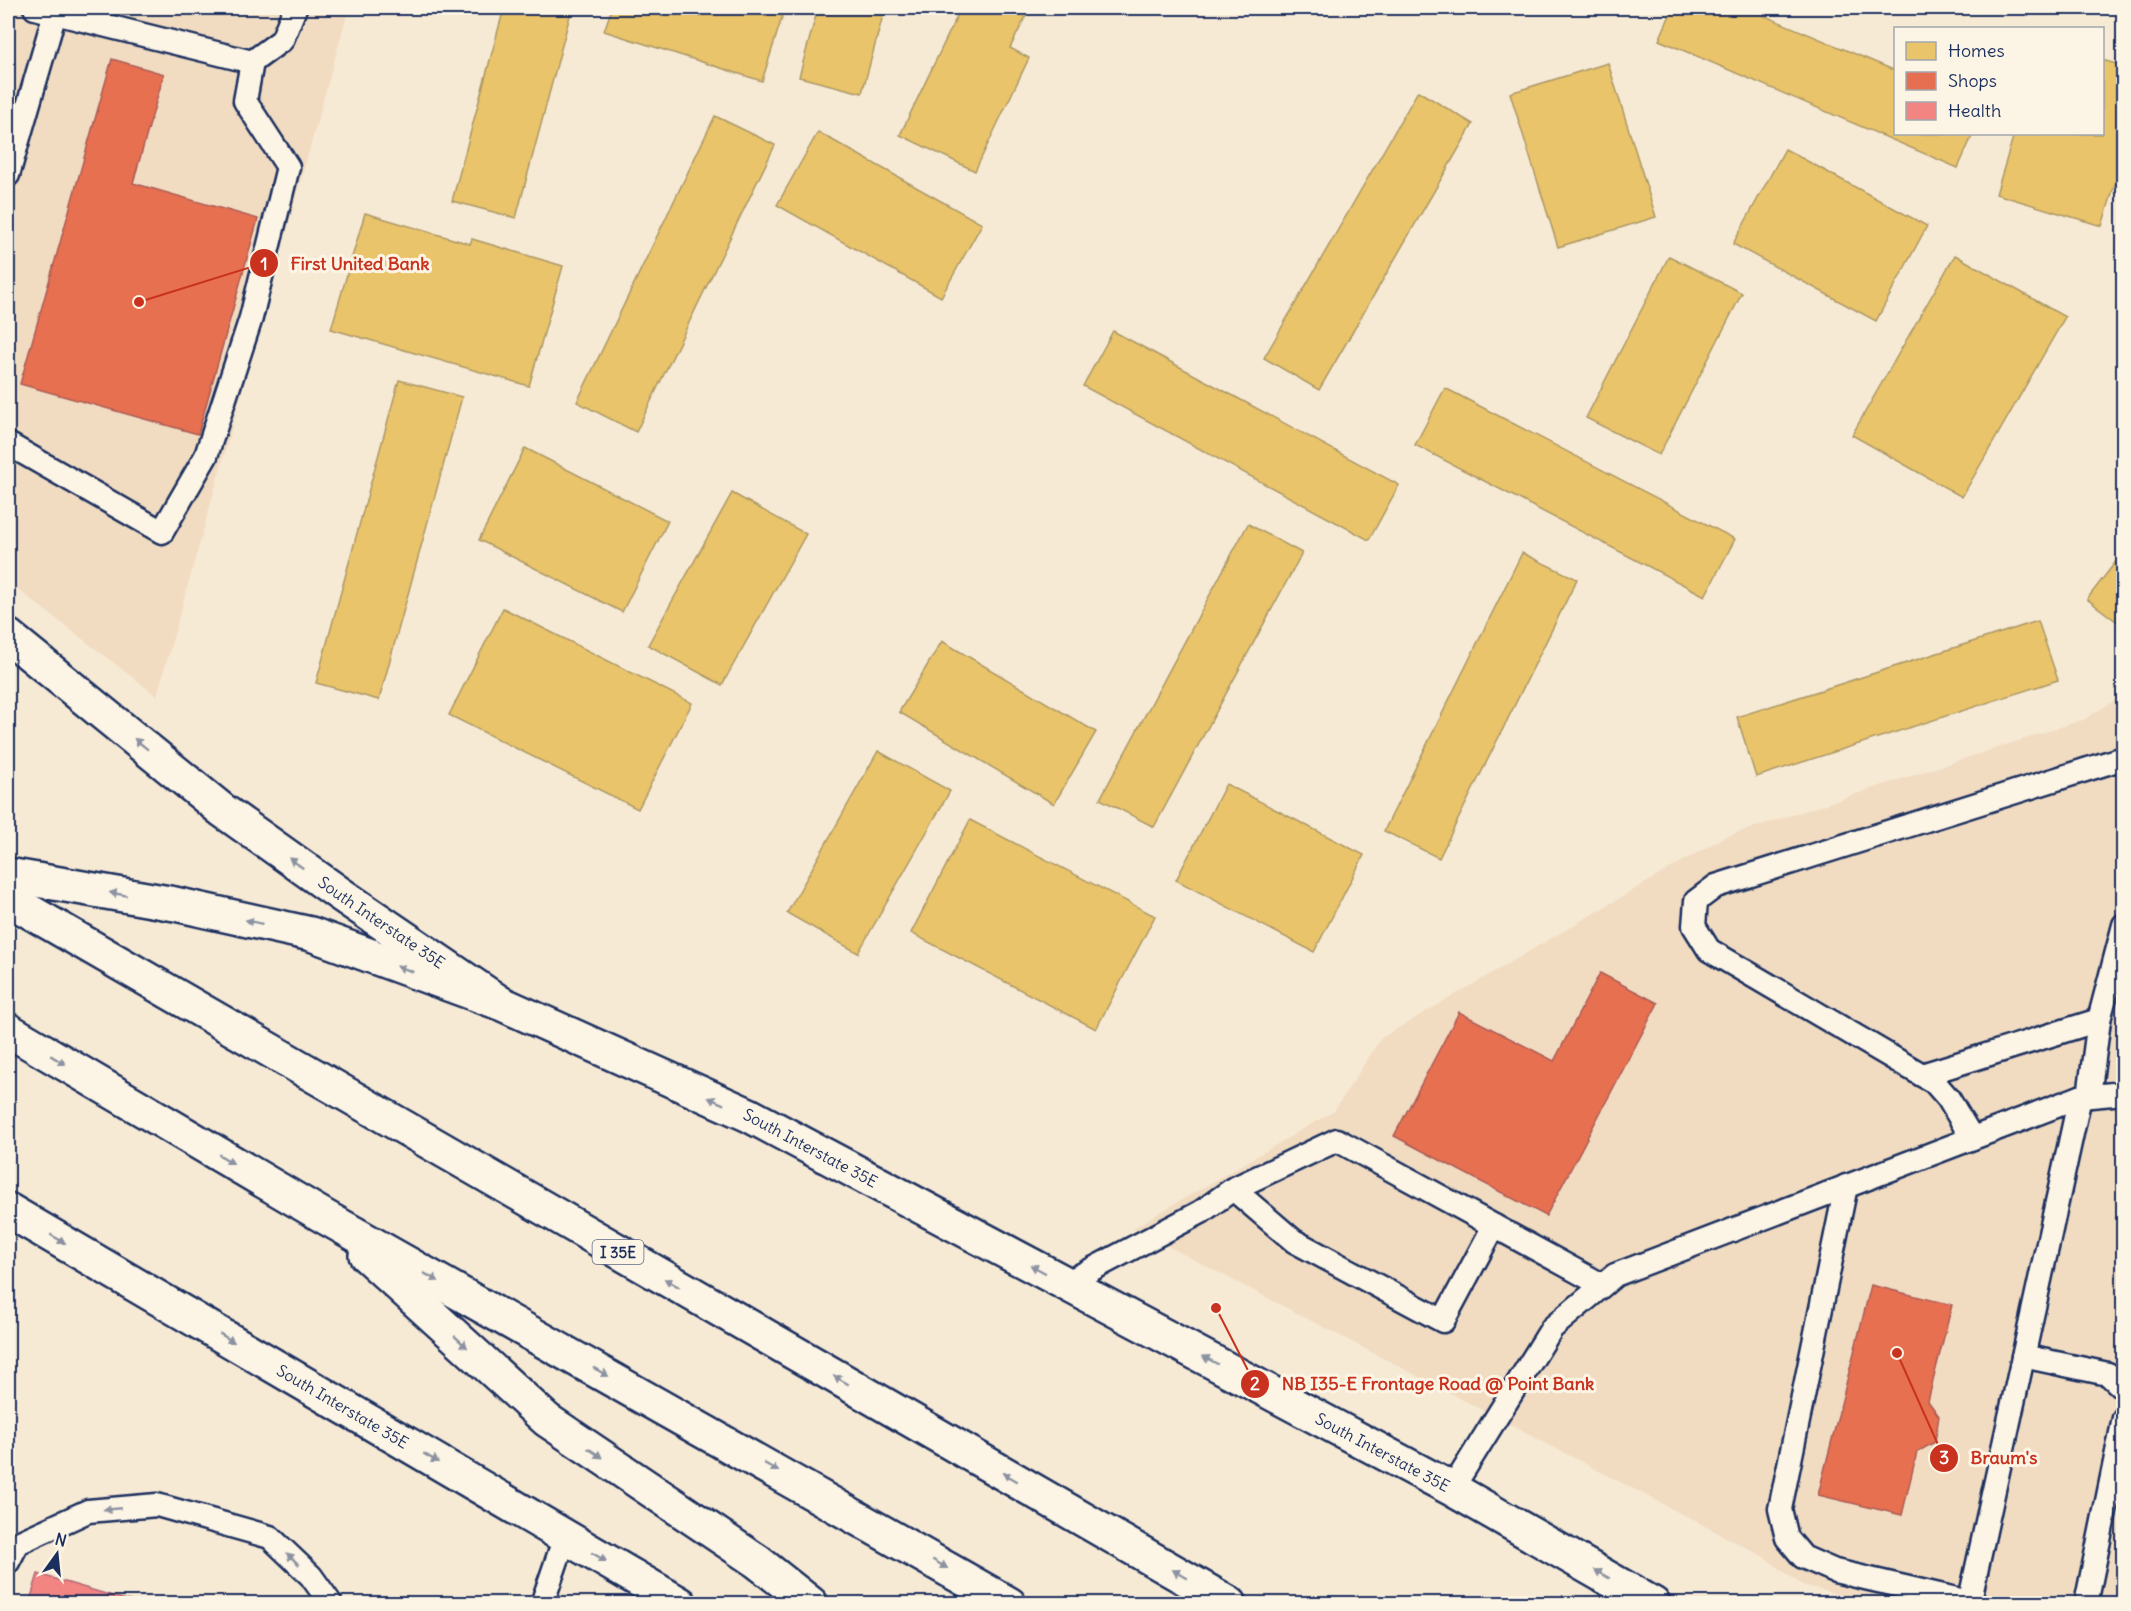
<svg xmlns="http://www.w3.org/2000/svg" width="2131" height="1611" font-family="Delius,sans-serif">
<rect width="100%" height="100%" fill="#f7ead5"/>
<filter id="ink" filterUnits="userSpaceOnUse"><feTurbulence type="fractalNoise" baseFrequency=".0167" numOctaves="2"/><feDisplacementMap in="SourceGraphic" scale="12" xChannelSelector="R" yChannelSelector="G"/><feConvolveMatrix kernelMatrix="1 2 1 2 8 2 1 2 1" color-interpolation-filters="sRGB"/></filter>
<g filter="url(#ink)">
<g fill="#f1dcc2">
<polygon points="8,8 349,8 157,696 8,582"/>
<polygon points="2123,695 2123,1603 1876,1604 1802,1585 1764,1557 1133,1228 1334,1111 1381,1038 1724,837 2085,719"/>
</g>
<g fill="#e9c46a" stroke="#ab9766" stroke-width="1.5">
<polygon points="504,8 572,8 516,218 452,201"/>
<polygon points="612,8 785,8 762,81 604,31"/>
<polygon points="818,8 885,8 862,93 799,77"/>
<polygon points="961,8 1030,8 1010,48 1029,58 975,171 900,135"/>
<polygon points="1673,8 1746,8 1896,71 1896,134 1973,134 1958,168 1659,40"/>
<polygon points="2102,60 2124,66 2124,155 2102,226 1996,194 2014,134 2102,134"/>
<polygon points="1608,63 1656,217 1558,247 1510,93"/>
<polygon points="1418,91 1473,124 1319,390 1264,358"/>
<polygon points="715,116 775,145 636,432 577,402"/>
<polygon points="818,132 982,224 941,297 777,205"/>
<polygon points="1785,149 1927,226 1876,321 1733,244"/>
<polygon points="365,213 470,244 472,239 563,266 529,386 331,329"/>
<polygon points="1955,255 2065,317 1962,497 1852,435"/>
<polygon points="1669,256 1742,293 1659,455 1586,418"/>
<polygon points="1113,331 1399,485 1369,540 1083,386"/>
<polygon points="399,380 462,397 379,700 316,683"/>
<polygon points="1445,388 1735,539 1705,596 1415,445"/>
<polygon points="525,448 668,521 622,612 479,540"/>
<polygon points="732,493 806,534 722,685 648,645"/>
<polygon points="1248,524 1302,553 1154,827 1100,799"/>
<polygon points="2124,551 2124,627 2087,599"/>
<polygon points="1522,553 1577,579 1439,858 1384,831"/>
<polygon points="503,608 692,703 638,809 449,715"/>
<polygon points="2038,621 2058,680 1756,777 1737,717"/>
<polygon points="942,641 1096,732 1054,804 899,712"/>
<polygon points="878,751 950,791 858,953 787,913"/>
<polygon points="1226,784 1364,855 1314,952 1176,880"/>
<polygon points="970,820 1155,916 1096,1029 911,933"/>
</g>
<g fill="#e76f51" stroke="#aa5c55" stroke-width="1.5">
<polygon points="112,59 164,74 133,183 258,219 198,434 20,384"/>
<polygon points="1600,973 1658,1003 1546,1216 1394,1136 1459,1012 1554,1061"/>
<polygon points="1871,1285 1952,1305 1928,1401 1939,1416 1935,1442 1917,1452 1902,1515 1818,1495"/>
</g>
<polygon fill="#f28482" stroke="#b26a77" stroke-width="1.5" points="38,1574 140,1604 29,1604"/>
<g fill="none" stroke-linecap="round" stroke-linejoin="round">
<g stroke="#1b2f5e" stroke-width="27">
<g id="lane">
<polyline points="35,8 252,62 282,40 295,8"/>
<polyline points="8,175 55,13"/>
<polyline points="8,444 162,532 206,456 251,318 288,167 245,101 252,62"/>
<polyline points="1922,1075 2099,1020"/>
<polyline points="2089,1096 2099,1020 2124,925"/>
<polyline points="1972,1138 1948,1098 1934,1082 1709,950 1694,926 1696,901 1716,886 2117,760 2124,763"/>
<polyline points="1846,1186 1780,1509 1787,1538 1803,1557 1835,1571 1978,1604"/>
<polyline points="1233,1189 1294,1241 1443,1321 1494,1226"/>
<polyline points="1066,1283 1201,1212 1233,1189 1337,1140 1602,1285"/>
<polyline points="2023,1356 2108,1374 2124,1389"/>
<polyline points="1452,1489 1552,1328 1615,1275 2080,1097 2124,1093"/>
<polyline points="8,1562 18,1543 88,1511 157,1505 270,1537 311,1576 331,1604"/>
<polyline points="542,1604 565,1537"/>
<polyline points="1969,1604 2080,1097"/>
<polyline points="2086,1604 2124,1418"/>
</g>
</g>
<g stroke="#1b2f5e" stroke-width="38">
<g id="secondary">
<path id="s1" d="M8 636 222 810 340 894 500 1003 749 1115 1452 1489 1653 1604"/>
<path id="s2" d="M8 1210 680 1604"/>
</g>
</g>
<g stroke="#1b2f5e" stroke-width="38">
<g id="highway">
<polyline points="8,875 175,904 311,934 500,1003"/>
<polyline points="8,899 1230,1604"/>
<polyline points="8,1030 325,1217 1009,1604"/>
<polyline points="366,1255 547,1420 758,1562 811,1604"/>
</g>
</g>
<use href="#lane" stroke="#fcf5e5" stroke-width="22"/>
<use href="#secondary" stroke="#fcf5e5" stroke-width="33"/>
<use href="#highway" stroke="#fcf5e5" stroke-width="33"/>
</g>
<defs><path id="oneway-solid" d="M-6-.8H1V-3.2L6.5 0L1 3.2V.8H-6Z" transform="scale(1.5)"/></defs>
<g fill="#8c92a2">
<use href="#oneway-solid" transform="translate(141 744) rotate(-141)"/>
<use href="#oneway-solid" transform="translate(296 863) rotate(-144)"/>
<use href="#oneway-solid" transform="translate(118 894) rotate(-170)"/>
<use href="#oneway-solid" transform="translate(254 922) rotate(-167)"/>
<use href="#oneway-solid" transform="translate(405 969) rotate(-160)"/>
<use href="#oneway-solid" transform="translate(58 1060) rotate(31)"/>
<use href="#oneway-solid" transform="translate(716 1101) rotate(-156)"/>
<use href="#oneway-solid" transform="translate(226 1159) rotate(31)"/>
<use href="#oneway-solid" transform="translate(58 1239) rotate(30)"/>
<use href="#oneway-solid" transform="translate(1038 1269) rotate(-152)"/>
<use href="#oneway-solid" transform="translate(431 1277) rotate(29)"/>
<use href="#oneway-solid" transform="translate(672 1283) rotate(-150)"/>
<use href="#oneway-solid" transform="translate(227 1338) rotate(31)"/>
<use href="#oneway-solid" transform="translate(461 1342) rotate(42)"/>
<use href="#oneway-solid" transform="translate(1210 1360) rotate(-152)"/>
<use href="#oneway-solid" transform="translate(601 1372) rotate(29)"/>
<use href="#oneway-solid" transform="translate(841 1380) rotate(-150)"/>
<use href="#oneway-solid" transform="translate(595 1453) rotate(34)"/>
<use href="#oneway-solid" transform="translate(431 1458) rotate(31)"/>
<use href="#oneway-solid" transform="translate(771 1467) rotate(30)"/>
<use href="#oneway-solid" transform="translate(1010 1477) rotate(-150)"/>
<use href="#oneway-solid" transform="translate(112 1509) rotate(175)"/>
<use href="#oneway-solid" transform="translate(599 1557) rotate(30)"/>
<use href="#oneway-solid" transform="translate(293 1559) rotate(-136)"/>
<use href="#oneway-solid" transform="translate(940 1564) rotate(30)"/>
<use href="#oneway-solid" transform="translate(1180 1574) rotate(-150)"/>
<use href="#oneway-solid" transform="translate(1602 1574) rotate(-150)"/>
</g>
</g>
<g text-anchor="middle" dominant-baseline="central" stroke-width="6" stroke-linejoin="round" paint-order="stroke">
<rect fill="#fcf5e5" stroke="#5e6a86" stroke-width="1.5" x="592.5" y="1240" width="51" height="24" rx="4.5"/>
<g font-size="15" font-weight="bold" fill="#1b2f5e">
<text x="618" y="1252">I 35E</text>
</g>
<g font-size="16" fill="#1b2f5e" stroke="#fcf5e5">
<text stroke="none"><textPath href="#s1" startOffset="471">South Interstate 35E</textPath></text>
<text stroke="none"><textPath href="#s1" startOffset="957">South Interstate 35E</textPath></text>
<text stroke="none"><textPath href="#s2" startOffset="388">South Interstate 35E</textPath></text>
<text stroke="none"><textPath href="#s1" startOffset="1605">South Interstate 35E</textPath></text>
</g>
</g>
<path fill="none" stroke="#c8321e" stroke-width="2" d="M139 302L264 263M1216 1308L1255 1384M1897 1353L1944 1458"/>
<g fill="#c8321e" stroke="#fcf5e5" stroke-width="2">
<circle cx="139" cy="302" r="6"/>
<circle cx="1216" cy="1308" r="6"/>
<circle cx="1897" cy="1353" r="6"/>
<circle cx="264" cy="263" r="15"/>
<circle cx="1255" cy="1384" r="15"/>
<circle cx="1944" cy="1458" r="15"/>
</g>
<g font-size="18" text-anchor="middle" font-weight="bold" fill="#fff">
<text x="264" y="270">1</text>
<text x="1255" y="1390">2</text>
<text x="1944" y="1464">3</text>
</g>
<g font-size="18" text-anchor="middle" font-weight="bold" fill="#c8321e" stroke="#fcf5e5" stroke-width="6" stroke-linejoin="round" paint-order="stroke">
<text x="360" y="270">First United Bank</text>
<text x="1438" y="1390">NB I35-E Frontage Road @ Point Bank</text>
<text x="2004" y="1464">Braum's</text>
</g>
<rect width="2131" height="1611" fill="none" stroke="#fcf5e5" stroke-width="30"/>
<rect x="15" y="15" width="2101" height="1581" fill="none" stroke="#1b2f5e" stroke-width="2" filter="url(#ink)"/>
<rect x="1894" y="27" width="210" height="108" fill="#fcf5e5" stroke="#a2a6af" stroke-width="1.5"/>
<rect x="1906" y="42" width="30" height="18" fill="#e9c46a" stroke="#a2a6af" stroke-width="1.5"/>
<text x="1948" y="57" font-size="18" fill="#1b2f5e">Homes</text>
<rect x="1906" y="72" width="30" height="18" fill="#e76f51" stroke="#a2a6af" stroke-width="1.5"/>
<text x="1948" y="87" font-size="18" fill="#1b2f5e">Shops</text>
<rect x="1906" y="102" width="30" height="18" fill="#f28482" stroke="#a2a6af" stroke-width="1.5"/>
<text x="1948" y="117" font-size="18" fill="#1b2f5e">Health</text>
<g transform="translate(57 1554) rotate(15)" stroke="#fcf5e5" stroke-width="4.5" paint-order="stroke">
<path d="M0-4.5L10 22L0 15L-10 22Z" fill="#1b2f5e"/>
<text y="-9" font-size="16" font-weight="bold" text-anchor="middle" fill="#1b2f5e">N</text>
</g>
</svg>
